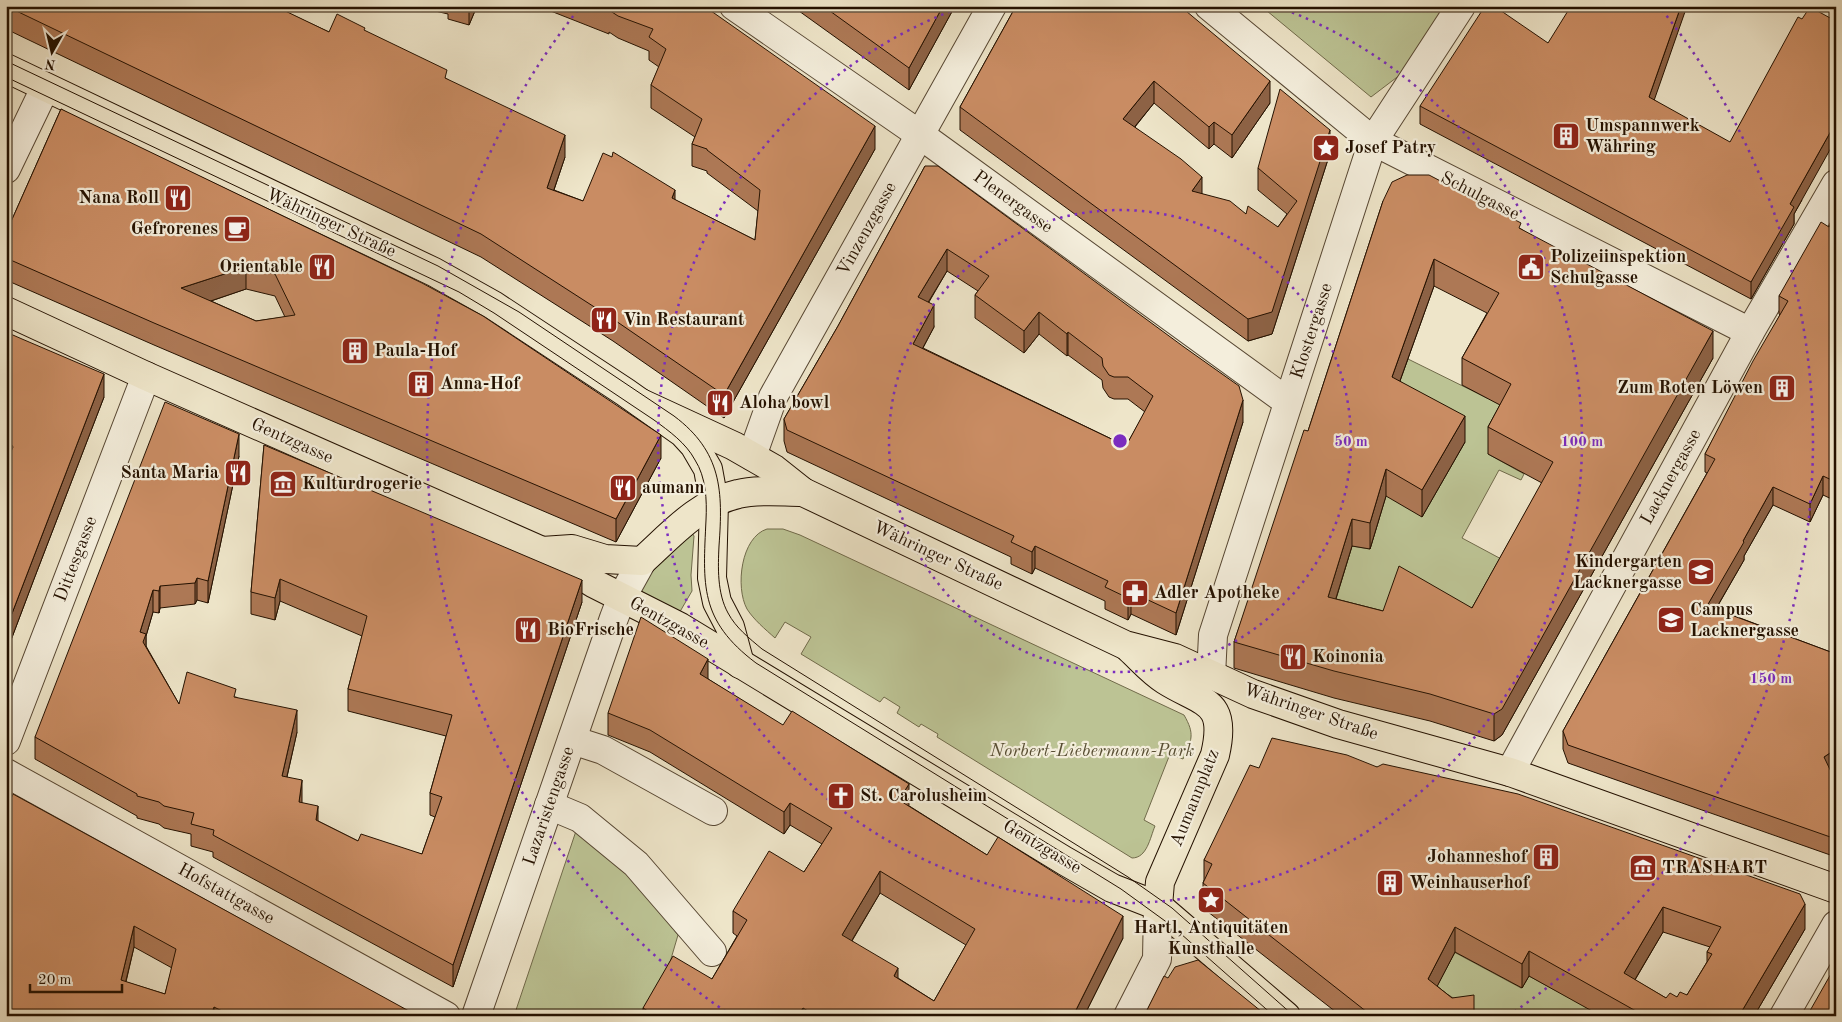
<svg xmlns="http://www.w3.org/2000/svg" width="1842" height="1022" font-family="'Old Standard TT',serif">
<rect width="100%" height="100%" fill="#eee5c9"/>
<filter id="stains"><feTurbulence type="fractalNoise" baseFrequency=".004" numOctaves="4"/><feColorMatrix values="0 0 0 0 .2 0 0 0 0 .09 0 0 0 0 .02 0 0 0 .5 -.17"/></filter>
<radialGradient id="worn" r=".72"><stop offset=".6" stop-color="#630" stop-opacity="0"/><stop offset="1" stop-color="#630" stop-opacity=".3"/></radialGradient>
<g fill="#bcc394" stroke="#706a4a">
<polygon points="1261,6 1449,6 1413,65 1371,97"/>
<polygon points="1408,359 1487,398 1528,378 1488,454 1524,474 1521,480 1499,470 1462,538 1518,568 1484,611 1385,633 1345,628 1329,584 1340,585 1352,546 1370,549 1379,519 1393,396"/>
<path d="M767 529H783L800 535 1184 715C1195 734 1192 740 1183 759L1170 754 1144 820 1155 826C1150 838 1147 858 1132 858L937 737 938 734 921 724 919 727 897 713 900 707 884 697 880 702 801 654 811 637 785 622 775 638C765 629 754 620 747 609 735 587 741 537 767 529Z"/>
<polygon points="692,533 694,536 691,575 692,591 678,615 642,593 641,589 642,583 686,534"/>
<polygon points="578,825 630,874 678,935 668,969 649,1016 514,1016"/>
<polygon points="1454,952 1521,988 1529,976 1603,1016 1482,1016 1436,987"/>
</g>
<g fill="none" stroke-linecap="round" stroke-linejoin="round">
<g stroke="#564632" stroke-width="30">
<g id="minor">
<polyline points="734,6 919,134 1288,402"/>
<polyline points="1209,6 1373,141 1750,332"/>
<polyline points="6,169 45,88"/>
<polyline points="752,456 773,397 992,6"/>
<polyline points="1211,676 1213,635 1373,141 1461,6"/>
<polyline points="572,740 603,750 713,811"/>
<polyline points="6,741 146,376"/>
<polyline points="1510,772 1750,332 1836,184"/>
<polyline points="6,773 446,1016"/>
<polyline points="549,805 580,818 636,864 712,952"/>
<polyline points="476,1016 614,618 622,597 642,561"/>
<polyline points="1128,1016 1157,959 1158,906"/>
<polyline points="1784,1016 1836,925"/>
</g>
</g>
<g stroke="#241100" stroke-width="30">
<g id="major">
<polyline points="6,68 434,272 493,305 625,392 683,433 694,445 708,469 714,502 712,578 717,602 730,627 740,664"/>
<polyline points="6,311 146,376 542,551 593,583 680,627 1065,861 1112,888 1158,906 1286,1016"/>
<polyline points="641,403 734,446 774,469 803,492 1125,645 1175,658 1253,694 1338,724 1510,772 1836,889"/>
<path d="M542 551 572 549 605 559 642 561C671 535 698 503 738 494 758 489 782 492 803 492"/>
<path d="M1130 649C1141 659 1152 672 1165 680 1203 704 1228 699 1215 755L1160 882 1158 906"/>
</g>
</g>
<use href="#minor" stroke="#f4eedc" stroke-width="28"/>
<use href="#major" stroke="#eee5c9" stroke-width="28"/>
<g stroke="#241100" stroke-width="1">
<path d="M6 61 438 266 519 312 674 416C722 452 723 491 719 546 718 567 717 593 728 613 736 628 749 638 762 649L1128 877 1172 908 1294 1016"/>
<path d="M6 77 459 292 494 313 654 420C669 431 686 443 695 460 706 477 707 500 706 520 703 585 699 620 756 663L1121 889 1172 926 1274 1016"/>
</g>
</g>
<g fill="#ad7855" stroke="#241100" fill-rule="evenodd">
<polygon points="6,6 284,6 284,11 329,32 365,31 447,79 565,157 554,190 583,201 675,200 755,240 758,211 707,173 707,171 692,166 692,144 695,137 651,108 651,85 659,67 649,60 649,51 618,38 609,32 609,34 538,6 704,6 875,149 724,418 613,341 481,257 6,29"/>
<polygon points="431,6 477,6 469,25 448,19 448,14 431,10"/>
<polygon points="792,6 955,6 909,90"/>
<polygon points="1016,6 1270,103 1232,158 1214,144 1209,149 1154,103 1135,127 1202,194 1246,214 1278,227 1287,214 1258,190 1258,168 1330,153 1272,334 1248,341 960,130 960,107"/>
<polygon points="1548,43 1654,100 1802,200 1794,214 1794,224 1751,299 1420,124 1420,106"/>
<path d="M61 109 661 458 616 542 154 345 6 280V233ZM246 289 275 296 285 317 256 321 211 301Z"/>
<path d="M925 166 1243 422 1176 635 1131 614 1128 620 1105 609V601L1035 568 1032 574 1011 564V557L787 452 784 441V419L838 326ZM947 271 978 291 975 295V318L1024 353 1039 334 1067 356 1068 355 1102 380 1103 388 1109 397 1114 399H1128L1145 412 1126 446 923 348 934 327 929 302Z"/>
<path d="M1383 201 1521 229 1713 358 1502 735 1494 741 1430 721 1334 698 1234 668V642L1308 431ZM1434 286 1487 313 1462 358V385L1500 405 1488 427V454L1542 483 1472 608 1383 611 1336 599 1352 546 1370 549 1386 496 1422 517 1465 442 1400 381Z"/>
<polygon points="1836,216 1836,501 1823,495 1810,522 1773,505 1744,556 1744,560 1716,609 1836,654 1836,767 1830,771 1836,782 1836,857 1568,763 1563,749 1563,731 1707,473 1705,472 1705,454 1780,315 1779,314 1779,296 1829,227"/>
<polygon points="6,332 104,397 34,579 8,648 8,653 8,460 6,458"/>
<polygon points="264,445 582,602 453,987 213,857 213,852 191,846 191,834 164,828 159,824 137,818 137,816 35,759 35,737 239,456 208,603 197,600 195,604 160,608 159,613 153,612 146,636 146,646 179,704 236,697 297,732 287,777 302,803 318,821 358,841 422,854 435,817 430,815 430,793 446,736 348,711 348,689 362,636 280,601 275,620 251,614 251,592"/>
<path d="M708 679 987 855 1123 938 1084 1016H643V1008L712 979 737 936 733 933V911L804 872 822 844 790 825 784 834 650 752 608 735V713ZM880 893 966 945 934 1001 898 978 852 941Z"/>
<path d="M1377 767 1805 929 1754 1016H1601L1529 976 1522 988 1455 952 1437 986 1474 1016H1341L1203 908V883L1204 880V860L1259 768ZM1663 932 1710 947 1707 952V962L1687 995 1677 997 1666 998 1635 980Z"/>
<path d="M6 810 418 1016H6ZM134 947 172 968 165 994 126 982Z"/>
</g>
<g fill="#8d6245" stroke="#241100">
<polygon points="280,6 284,6 284,13 279,8"/>
<polygon points="469,6 477,6 469,25"/>
<polygon points="943,6 955,6 909,90 909,68"/>
<polygon points="1681,6 1687,6 1649,115 1649,97"/>
<polygon points="1154,81 1154,103 1123,141 1123,119"/>
<polygon points="1270,81 1270,103 1232,158 1232,135"/>
<polygon points="1214,122 1214,144 1209,149 1209,127"/>
<polygon points="1836,122 1836,139 1794,214 1794,224 1751,299 1751,282 1790,204"/>
<polygon points="875,126 875,149 724,418 724,395"/>
<polygon points="1330,130 1330,153 1272,334 1248,341 1248,319"/>
<polygon points="565,135 565,157 547,210 547,188"/>
<polygon points="1202,177 1202,199 1192,191"/>
<polygon points="675,190 675,213 672,198"/>
<polygon points="947,249 947,271 918,319 918,297"/>
<polygon points="1434,259 1434,286 1392,403 1392,377"/>
<polygon points="246,267 246,289 181,311 181,288"/>
<polygon points="934,305 934,327 913,366 913,344"/>
<polygon points="1039,312 1039,334 1024,353 1024,331"/>
<polygon points="1713,331 1713,358 1502,735 1494,741 1494,714"/>
<polygon points="1068,332 1068,355 1067,356 1067,334"/>
<polygon points="104,374 104,397 34,579 8,648 8,653 6,657 6,629"/>
<polygon points="1243,400 1243,422 1176,635 1176,613"/>
<polygon points="1465,416 1465,442 1422,517 1422,490"/>
<polygon points="239,434 239,456 208,603 208,581"/>
<polygon points="661,435 661,458 616,542 616,519"/>
<polygon points="1386,469 1386,496 1370,549 1370,523"/>
<polygon points="1823,476 1823,495 1810,522 1810,504"/>
<polygon points="1773,487 1773,505 1744,556 1744,560 1707,624 1707,606"/>
<polygon points="1352,519 1352,546 1328,624 1328,597"/>
<polygon points="1035,546 1035,568 1032,574 1032,552"/>
<polygon points="197,578 197,600 195,604 195,583"/>
<polygon points="280,579 280,601 275,620 275,598"/>
<polygon points="582,580 582,602 453,987 453,965"/>
<polygon points="160,586 160,608 159,613 159,591"/>
<polygon points="153,590 153,612 146,636 146,656 140,632"/>
<polygon points="1131,592 1131,614 1128,620 1128,598"/>
<polygon points="708,659 708,681 700,674"/>
<polygon points="297,710 297,732 282,798 282,776"/>
<polygon points="1836,749 1836,767 1824,775 1824,757"/>
<polygon points="302,780 302,802 299,824 299,802"/>
<polygon points="909,784 909,805 899,822 899,800"/>
<polygon points="790,803 790,825 784,834 784,812"/>
<polygon points="318,806 318,828 316,820"/>
<polygon points="880,871 880,893 842,957 842,935"/>
<polygon points="1805,904 1805,929 1754,1016 1739,1016"/>
<polygon points="1663,907 1663,932 1624,998 1624,973"/>
<polygon points="1123,916 1123,938 1084,1016 1073,1016"/>
<polygon points="134,926 134,947 121,1001 121,980"/>
<polygon points="1455,927 1455,952 1428,1004 1428,979"/>
<polygon points="1529,951 1529,976 1522,988 1522,964"/>
<polygon points="898,968 898,990 894,976"/>
<polygon points="214,1007 214,1016 211,1016"/>
<polygon points="803,1008 803,1016 798,1016"/>
</g>
<g fill="#c98c63" stroke="#241100" fill-rule="evenodd">
<polygon points="6,6 280,6 279,8 329,32 337,14 365,28 364,30 447,70 445,78 565,135 547,188 583,201 603,153 612,157 613,152 675,190 672,198 755,240 760,190 707,150 707,149 692,144 702,119 651,85 666,49 649,37 653,29 618,16 609,10 609,11 596,6 704,6 875,126 724,395 613,319 481,234"/>
<polygon points="823,6 943,6 909,68"/>
<polygon points="1016,6 1180,6 1270,81 1232,135 1214,122 1209,127 1154,81 1123,119 1181,159 1202,177 1192,191 1230,201 1246,214 1248,206 1278,227 1297,201 1258,168 1280,89 1330,130 1272,312 1248,319 960,107"/>
<polygon points="1485,6 1494,6 1548,43 1571,6 1681,6 1649,97 1730,142 1798,17 1802,19 1810,7 1832,19 1836,12 1836,122 1790,204 1794,207 1751,282 1420,106"/>
<path d="M61 109 422 283 483 316 661 435 616 519 154 323 6 258V233ZM246 267 275 274 295 315 256 321 181 288Z"/>
<path d="M925 166H938L1184 347 1239 386 1243 400 1176 613 1131 592 1128 598 1105 587 1108 581 1035 546 1032 552 1011 542 1014 536 787 430 784 419 838 326ZM947 249 989 276 975 295 1024 331 1039 312 1067 334 1068 332 1102 358 1103 366 1109 375 1114 377H1128L1153 396 1126 446 913 344 934 305 918 297Z"/>
<path d="M1407 175H1429L1521 223 1519 228 1713 331 1502 709 1494 714 1430 694 1334 671 1234 642 1304 430 1308 431 1383 201 1392 182ZM1434 259 1499 293 1462 358 1511 384 1488 427 1553 462 1472 608 1399 566 1383 611 1328 597 1352 519 1370 523 1386 469 1422 490 1465 416 1392 377Z"/>
<polygon points="1836,216 1836,482 1823,476 1810,504 1773,487 1743,541 1744,542 1707,606 1836,654 1836,749 1824,757 1836,782 1836,839 1568,745 1563,731 1715,459 1705,454 1753,361 1788,301 1779,296 1821,222 1829,227"/>
<polygon points="6,332 22,339 104,374 6,629 6,464 13,447 6,435"/>
<polygon points="165,402 239,434 208,581 197,578 195,583 160,586 159,591 153,590 140,632 146,634 143,642 179,704 187,672 236,689 234,697 297,710 282,776 302,780 299,802 318,806 316,820 358,841 361,834 422,854 442,797 430,793 452,715 348,689 367,616 280,579 275,598 251,592 264,445 582,580 453,965 213,835 214,830 191,824 194,813 164,806 159,802 137,796 137,794 35,737"/>
<path d="M641 617 708 659 700 674 783 725 792 711 909 784 899 800 987 855 998 837 1123 916 1073 1016H816L803 1008 798 1016H656L643 1008 673 956 712 979 747 920 733 911 769 851 804 872 832 828 790 803 784 812 650 730 608 713ZM880 871 975 929 934 1001 894 976 898 968 842 935Z"/>
<path d="M1272 738 1347 755 1377 767 1383 764 1518 794 1800 894 1805 904 1739 1016H1642L1643 1015 1529 951 1522 964 1455 927 1428 979 1452 998 1474 995V1016H1372L1203 883 1212 864 1204 860 1250 765 1259 768ZM1663 907 1721 927 1707 952 1712 954 1687 995 1680 992 1677 997 1670 993 1666 998 1624 973Z"/>
<path d="M13 794 418 1016H232L214 1007 211 1016H60L56 1015V1016H6V810ZM134 926 176 949 165 994 121 980Z"/>
<polygon points="1198,960 1267,1016 1144,1016 1164,976 1168,978 1175,967"/>
<polygon points="1836,965 1836,1016 1807,1016"/>
</g>
<g fill="none" stroke="#7b2cbf" stroke-width="2.5" stroke-dasharray="2.5 5">
<circle cx="1120" cy="441" r="231"/>
<path d="M1278 7A462 462 0 1 1 962 7"/>
<path d="M732 1016A693 693 0 0 1 578 10M1662 10A693 693 0 0 1 1508 1016"/>
</g>
<defs>
<g id="building-square" transform="scale(1.4375)"><rect x="-9" y="-9" width="18" height="18" rx="4" fill="#8f2418" stroke="#f4eedc"/><path d="M-4-6H4V6H1V3H-1V6H-4ZM-2.5-4.3h1.7v1.8h-1.7ZM.8-4.3h1.7v1.8H.8ZM-2.5-1h1.7V.8h-1.7ZM.8-1h1.7V.8H.8Z" fill="#fff"/></g>
<g id="sight-square" transform="scale(1.4375)"><rect x="-9" y="-9" width="18" height="18" rx="4" fill="#8f2418" stroke="#f4eedc"/><path d="M0-6L1.8-2.2L6-1.7L2.9 1.2L3.7 5.4L0 3.3L-3.7 5.4L-2.9 1.2L-6-1.7L-1.8-2.2Z" fill="#fff"/></g>
<g id="restaurant-square" transform="scale(1.4375)"><rect x="-9" y="-9" width="18" height="18" rx="4" fill="#8f2418" stroke="#f4eedc"/><path d="M-5-6h1v4h1v-4h1v4h1v-4h1v5L-1.5 .5V6h-2V.5L-5-1ZM5-6V6H3V1.5H1.5Q1.5-4 5-6Z" fill="#fff"/></g>
<g id="cafe-square" transform="scale(1.4375)"><rect x="-9" y="-9" width="18" height="18" rx="4" fill="#8f2418" stroke="#f4eedc"/><path d="M-5.5-4.5H6V0H3Q3 3.5 0 3.5H-2.5Q-5.5 3.5-5.5 0ZM3-3.2v2h1.7v-2ZM-6 4.5H4V6H-6Z" fill="#fff"/></g>
<g id="civic-square" transform="scale(1.4375)"><rect x="-9" y="-9" width="18" height="18" rx="4" fill="#8f2418" stroke="#f4eedc"/><path d="M-.6-6.5H3V-4.5H.6V-3L4-1V1h2V6H-6V1h2V-1L-.6-3ZM-1.2 2.5V6h2.4V2.5Z" fill="#fff"/></g>
<g id="museum-square" transform="scale(1.4375)"><rect x="-9" y="-9" width="18" height="18" rx="4" fill="#8f2418" stroke="#f4eedc"/><path d="M0-6L6-3V-2H-6V-3ZM-5-1h2V3h-2ZM-1-1h2V3h-2ZM3-1h2V3H3ZM-6 4H6V6H-6Z" fill="#fff"/></g>
<g id="school-square" transform="scale(1.4375)"><rect x="-9" y="-9" width="18" height="18" rx="4" fill="#8f2418" stroke="#f4eedc"/><path d="M0-5L7-2L0 1L-7-2ZM-4 1L0 2.5L4 1V4Q0 6-4 4Z" fill="#fff"/></g>
<g id="pharmacy-square" transform="scale(1.4375)"><rect x="-9" y="-9" width="18" height="18" rx="4" fill="#8f2418" stroke="#f4eedc"/><path d="M-2-6h4v4h4v4h-4v4h-4v-4h-4v-4h4Z" fill="#fff"/></g>
<g id="university-square" transform="scale(1.4375)"><rect x="-9" y="-9" width="18" height="18" rx="4" fill="#8f2418" stroke="#f4eedc"/><path d="M0-5L7-2L0 1L-7-2ZM-4 1L0 2.5L4 1V4Q0 6-4 4Z" fill="#fff"/></g>
<g id="church-square" transform="scale(1.4375)"><rect x="-9" y="-9" width="18" height="18" rx="4" fill="#8f2418" stroke="#f4eedc"/><path d="M-1.2-6h2.4v3.5h3.3v2.4h-3.3V6h-2.4V-.1h-3.3v-2.4h3.3Z" fill="#fff"/></g>
</defs>
<g fill-rule="evenodd">
<use href="#building-square" x="1566" y="136"/>
<use href="#sight-square" x="1326" y="148"/>
<use href="#restaurant-square" x="178" y="198"/>
<use href="#cafe-square" x="237" y="229"/>
<use href="#restaurant-square" x="322" y="267"/>
<use href="#civic-square" x="1531" y="267"/>
<use href="#restaurant-square" x="604" y="320"/>
<use href="#building-square" x="355" y="351"/>
<use href="#building-square" x="421" y="384"/>
<use href="#building-square" x="1782" y="388"/>
<use href="#restaurant-square" x="720" y="403"/>
<use href="#restaurant-square" x="238" y="473"/>
<use href="#museum-square" x="283" y="484"/>
<use href="#restaurant-square" x="623" y="488"/>
<use href="#school-square" x="1701" y="572"/>
<use href="#pharmacy-square" x="1135" y="593"/>
<use href="#university-square" x="1671" y="620"/>
<use href="#restaurant-square" x="528" y="630"/>
<use href="#restaurant-square" x="1293" y="657"/>
<use href="#church-square" x="841" y="796"/>
<use href="#building-square" x="1546" y="857"/>
<use href="#museum-square" x="1643" y="868"/>
<use href="#building-square" x="1390" y="883"/>
<use href="#sight-square" x="1211" y="900"/>
</g>
<g text-anchor="middle" dominant-baseline="central" stroke-width="4.5" stroke-linejoin="round" paint-order="stroke">
<g font-size="18" font-weight="bold" fill="#241100" stroke="#f4eedc" text-anchor="start">
<text x="1585" y="126">Umspannwerk<tspan x="1585" dy="21">Währing</tspan></text>
<text x="1345" y="148">Josef Patry</text>
<text x="159" y="198" text-anchor="end">Nana Roll</text>
<text x="218" y="229" text-anchor="end">Gefrorenes</text>
<text x="1550" y="257">Polizeiinspektion<tspan x="1550" dy="21">Schulgasse</tspan></text>
<text x="303" y="267" text-anchor="end">Orientable</text>
<text x="623" y="320">Vin Restaurant</text>
<text x="374" y="351">Paula-Hof</text>
<text x="440" y="384">Anna-Hof</text>
<text x="1763" y="388" text-anchor="end">Zum Roten Löwen</text>
<text x="739" y="403">Aloha bowl</text>
<text x="219" y="473" text-anchor="end">Santa Maria</text>
<text x="302" y="484">Kulturdrogerie</text>
<text x="642" y="488">aumann</text>
<text x="1682" y="562" text-anchor="end">Kindergarten<tspan x="1682" dy="21">Lacknergasse</tspan></text>
<text x="1154" y="593">Adler Apotheke</text>
<text x="1690" y="610">Campus<tspan x="1690" dy="21">Lacknergasse</tspan></text>
<text x="547" y="630">BioFrische</text>
<text x="1312" y="657">Koinonia</text>
<text x="860" y="796">St. Carolusheim</text>
<text x="1527" y="857" text-anchor="end">Johanneshof</text>
<text x="1662" y="868">TRASHART</text>
<text x="1409" y="883">Weinhauserhof</text>
<text x="1211" y="928" text-anchor="middle">Hartl, Antiquitäten<tspan x="1211" dy="21">Kunsthalle</tspan></text>
</g>
<g font-size="18" fill="#241100" stroke="#f4eedc">
<text transform="translate(1480 196) rotate(27)">Schulgasse</text>
<text transform="translate(1013 202) rotate(36)">Plenergasse</text>
<text transform="translate(331 223) rotate(25)">Währinger Straße</text>
<text transform="translate(867 229) rotate(-61)">Vinzenzgasse</text>
<text transform="translate(1312 331) rotate(-72)">Klostergasse</text>
<text transform="translate(292 441) rotate(24)">Gentzgasse</text>
<text transform="translate(1671 477) rotate(-61)">Lacknergasse</text>
<text transform="translate(938 556) rotate(25)">Währinger Straße</text>
<text transform="translate(76 559) rotate(-69)">Dittesgasse</text>
<text transform="translate(669 623) rotate(29)">Gentzgasse</text>
<text transform="translate(1311 712) rotate(19)">Währinger Straße</text>
<text transform="translate(1195 798) rotate(-68)">Aumannplatz</text>
<text transform="translate(549 806) rotate(-71)">Lazaristengasse</text>
<text transform="translate(1042 847) rotate(31)">Gentzgasse</text>
<text transform="translate(226 894) rotate(29)">Hofstattgasse</text>
</g>
<g font-size="18" font-style="italic" fill="#594f34" stroke="#f4eedc">
<text x="1092" y="751">Norbert-Liebermann-Park</text>
</g>
</g>
<circle cx="1120" cy="441" r="8" fill="#7b2cbf" stroke="#f4eedc" stroke-width="2.5"/>
<g font-size="15" text-anchor="middle" font-weight="bold" fill="#7b2cbf" stroke="#f4eedc" stroke-width="4.5" stroke-linejoin="round" paint-order="stroke">
<text x="1351" y="446">50 m</text>
<text x="1582" y="446">100 m</text>
<text x="1771" y="683">150 m</text>
</g>
<rect width="1842" height="1022" fill="none" stroke="#eee5c9" stroke-width="25"/>
<rect x="8" y="8" width="1827" height="1007" fill="none" stroke="#241100" stroke-width="2.5"/>
<rect x="12" y="12" width="1817" height="997" fill="none" stroke="#241100"/>
<g transform="translate(52 52) rotate(188)" stroke="#f4eedc" stroke-width="4" paint-order="stroke">
<path d="M0-4L9 19L0 12L-9 19Z" fill="#241100"/>
<text y="-8" font-size="14" font-weight="bold" text-anchor="middle" fill="#241100">N</text>
</g>
<path d="M30 984v8h92v-8" fill="none" stroke="#241100" stroke-width="2.5"/>
<text x="38" y="984" font-size="15" fill="#241100" stroke="#f4eedc" stroke-width="4" paint-order="stroke">20 m</text>
<rect width="100%" height="100%" filter="url(#stains)"/>
<rect width="100%" height="100%" fill="url(#worn)"/>
</svg>
